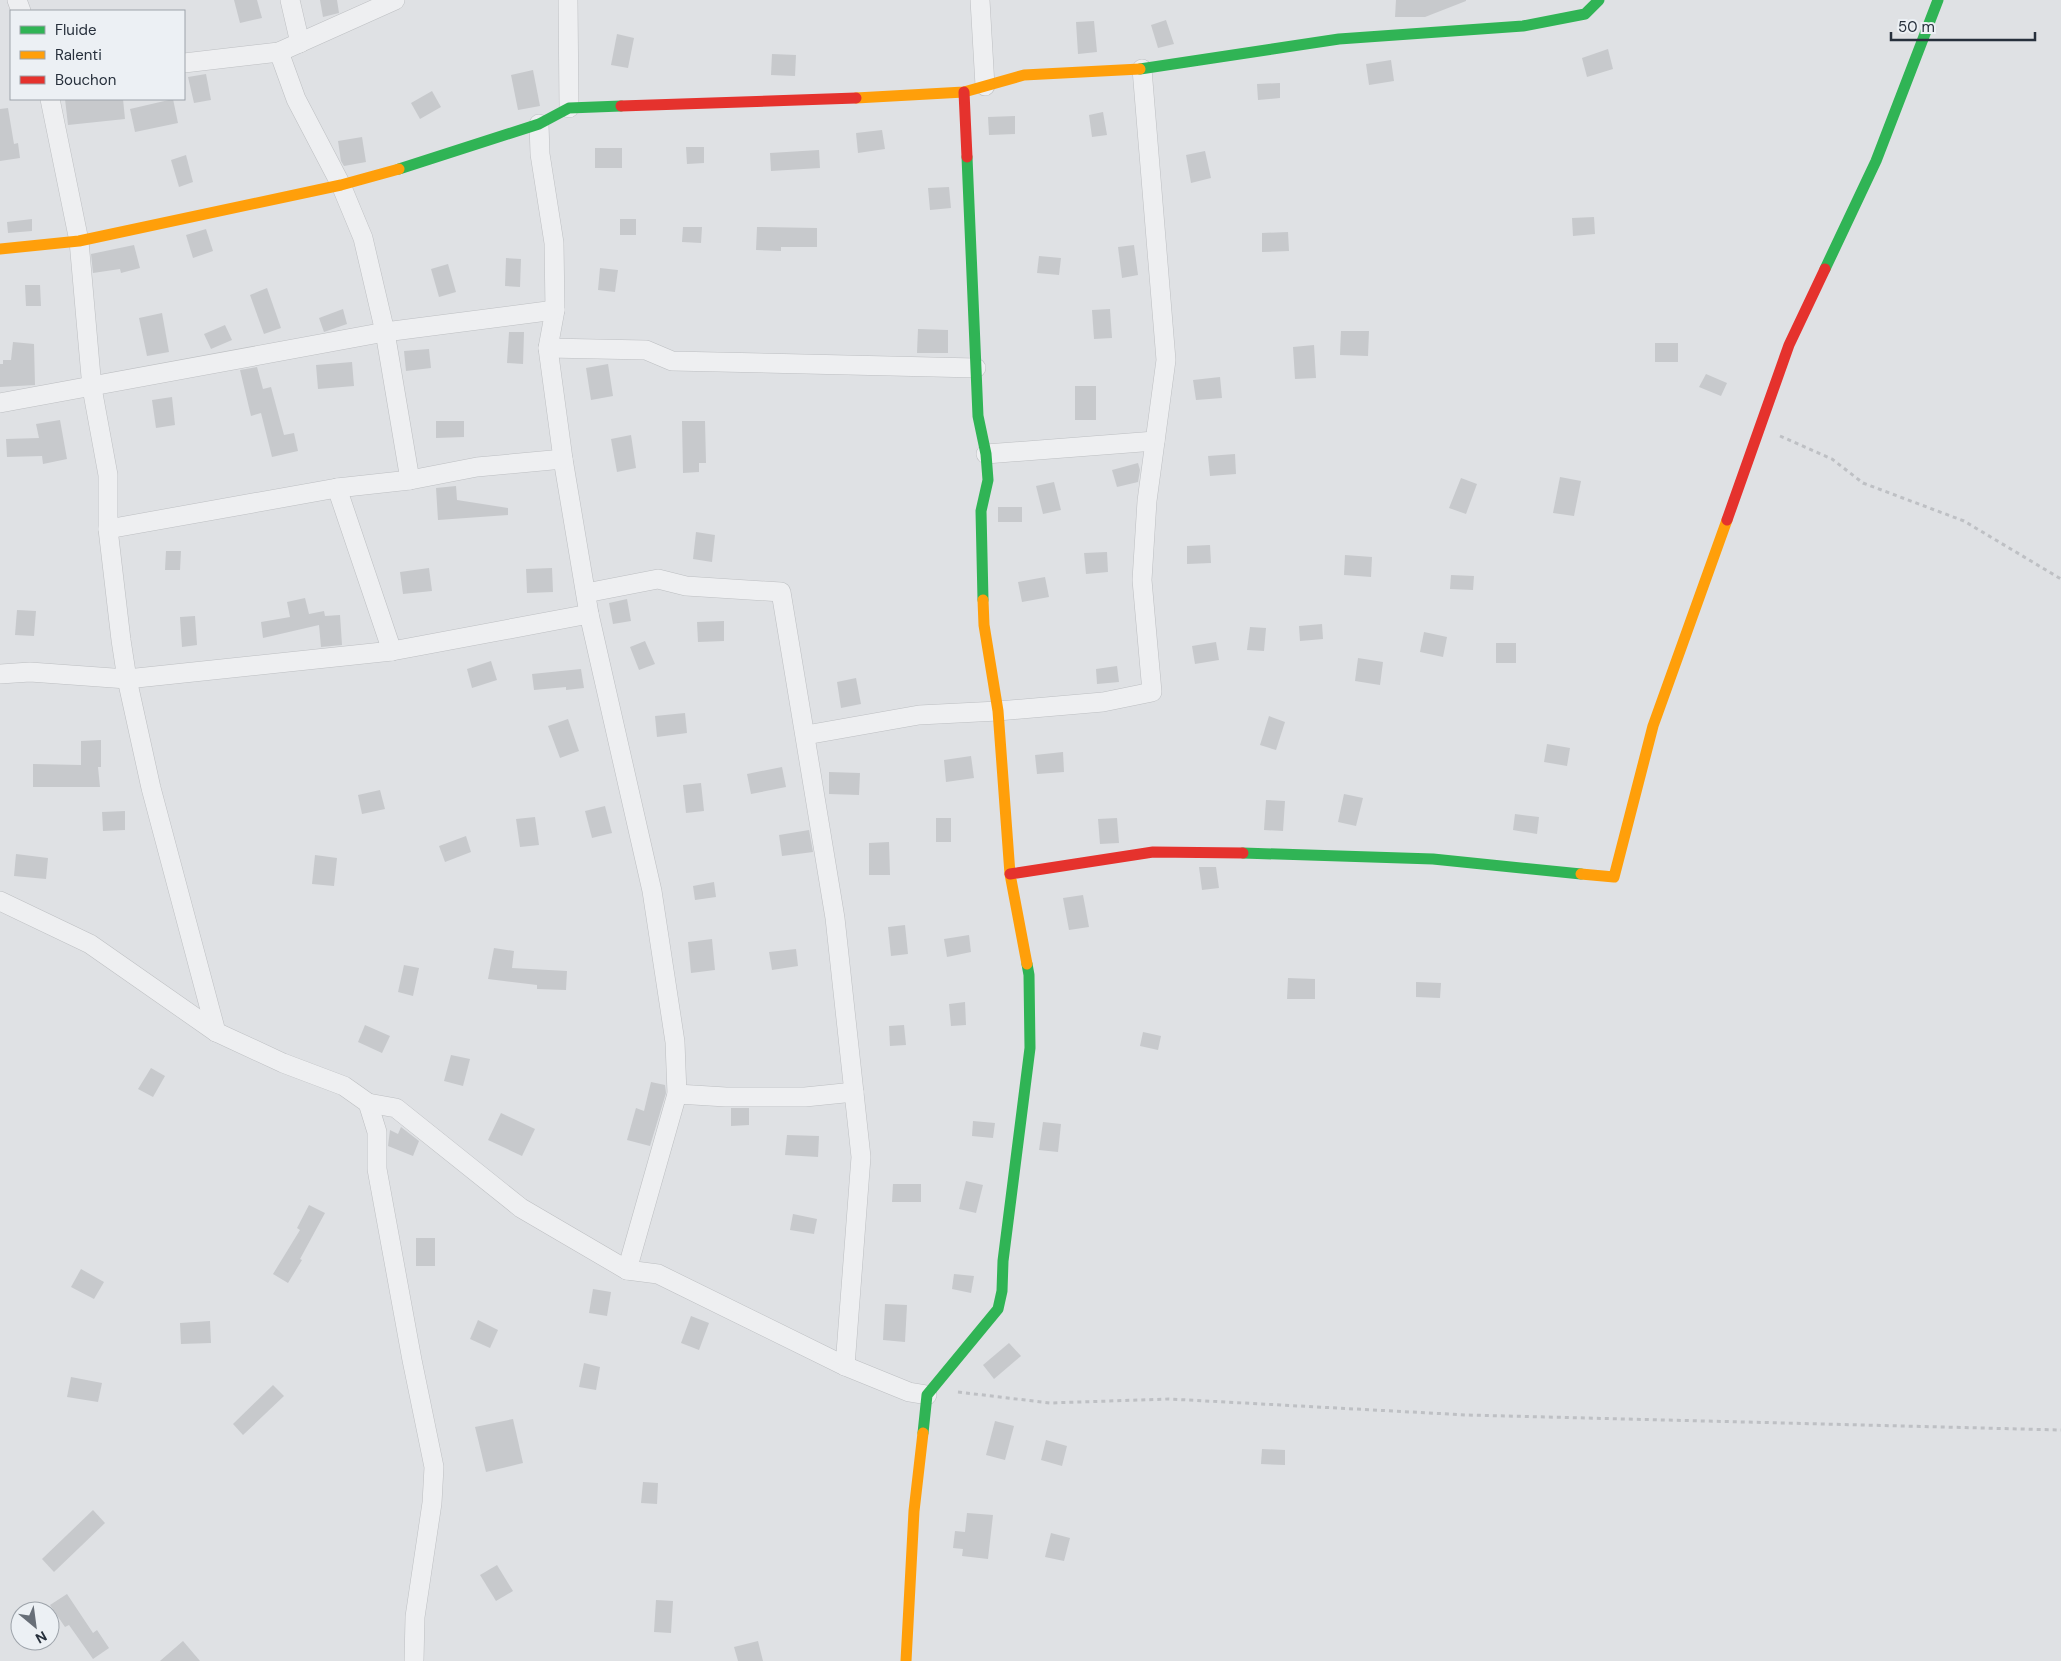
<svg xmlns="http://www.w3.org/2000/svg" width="2061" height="1661" font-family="'DM Sans',sans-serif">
<rect width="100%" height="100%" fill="#dfe1e4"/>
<g fill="#c7c9cc">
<polygon points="234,0 257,0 262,18 240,23"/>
<polygon points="320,0 337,0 339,13 323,17"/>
<polygon points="1396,0 1466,0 1466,1 1425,17 1395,17"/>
<polygon points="1166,20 1174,44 1158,48 1151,25"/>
<polygon points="1094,21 1097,52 1078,54 1076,22"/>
<polygon points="617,34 634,38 628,68 611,65"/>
<polygon points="1608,49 1613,69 1587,77 1582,58"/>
<polygon points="772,54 796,55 795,76 771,75"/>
<polygon points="1391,60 1394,81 1369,85 1366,64"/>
<polygon points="533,70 540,106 518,110 511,75"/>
<polygon points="206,74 211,100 194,103 188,77"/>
<polygon points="1280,83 1280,98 1258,100 1257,84"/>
<polygon points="432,91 441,107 420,119 411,103"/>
<polygon points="65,99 123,99 125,119 68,125"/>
<polygon points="173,99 178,123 135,132 130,109"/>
<polygon points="8,108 14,144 18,143 20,158 0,161 0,109"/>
<polygon points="1103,112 1107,135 1092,137 1089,115"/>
<polygon points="1015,116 1015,134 989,135 988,117"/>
<polygon points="882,130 885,149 858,153 856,133"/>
<polygon points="362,137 366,162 344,166 341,161 338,141"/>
<polygon points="686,147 704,147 704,163 687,164"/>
<rect x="595" y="148" width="27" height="20"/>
<polygon points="819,150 820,168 771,171 770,153"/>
<polygon points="1205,151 1211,178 1191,183 1186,155"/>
<polygon points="186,155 193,182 179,187 171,160"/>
<polygon points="949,187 951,208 930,210 928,188"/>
<polygon points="1594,217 1595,234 1573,236 1572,218"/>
<polygon points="32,219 32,231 8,233 7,222"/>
<rect x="620" y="219" width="16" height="16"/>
<polygon points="683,227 702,227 701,243 682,242"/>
<polygon points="757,227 817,228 817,247 781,247 781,251 756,250"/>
<polygon points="206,229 213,251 193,258 186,235"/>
<polygon points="1288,232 1289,251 1262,252 1262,233"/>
<polygon points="134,245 140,268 121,273 120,269 93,273 91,254"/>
<polygon points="1134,245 1138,275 1122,278 1118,247"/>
<polygon points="1039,256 1061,258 1059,275 1037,273"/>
<polygon points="506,258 521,259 520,287 505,286"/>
<polygon points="448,264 456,292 439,297 431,269"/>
<polygon points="600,268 618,270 615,292 598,290"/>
<polygon points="25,285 40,285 41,306 26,306"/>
<polygon points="267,288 281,328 264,334 250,295"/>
<polygon points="343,309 347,324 324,332 319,318"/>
<polygon points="1110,309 1112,338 1094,339 1092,310"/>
<polygon points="162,313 169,352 147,356 139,318"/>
<polygon points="225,325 232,340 211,349 204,334"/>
<polygon points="918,329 948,330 948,353 917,353"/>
<polygon points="1341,331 1369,331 1368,356 1340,355"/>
<polygon points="509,332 524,332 523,364 507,363"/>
<polygon points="13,342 34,344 35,385 0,387 0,364 3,364 3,360 11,360"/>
<rect x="1655" y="343" width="23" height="19"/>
<polygon points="1314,345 1316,378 1295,379 1293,347"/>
<polygon points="429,349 431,368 406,371 404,351"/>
<polygon points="352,362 354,386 318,389 316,365"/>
<polygon points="608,364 613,396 591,400 586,368"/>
<polygon points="257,367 263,389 271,387 284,435 294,433 298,451 272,457 261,413 251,416 240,370"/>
<polygon points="1706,374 1727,383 1721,396 1699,387"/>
<polygon points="1220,377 1222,398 1196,400 1193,380"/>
<rect x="1075" y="386" width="21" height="34"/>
<polygon points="172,397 175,425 156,428 152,400"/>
<polygon points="60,420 67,459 43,464 42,456 7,457 6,439 39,438 36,424"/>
<polygon points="436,421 464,421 464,437 436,438"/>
<polygon points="682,421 705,421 706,463 699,463 699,472 683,473"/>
<polygon points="631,435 636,468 617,472 611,439"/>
<polygon points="1235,454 1236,474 1210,476 1208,456"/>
<polygon points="1138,463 1140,470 1138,482 1117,487 1112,470"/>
<polygon points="1560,477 1581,481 1574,516 1553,513"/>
<polygon points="1461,478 1477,484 1466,514 1449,508"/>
<polygon points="1054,482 1061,510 1043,514 1036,486"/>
<polygon points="456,486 457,500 508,508 508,515 438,520 436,488"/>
<rect x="998" y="507" width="24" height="15"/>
<polygon points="696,532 715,535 712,562 693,559"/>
<polygon points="1210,545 1211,563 1187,564 1187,546"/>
<polygon points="166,551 181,551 180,570 165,570"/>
<polygon points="1107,552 1108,572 1086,574 1084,553"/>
<polygon points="1345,555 1372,557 1371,577 1344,575"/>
<polygon points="429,568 432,591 403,594 400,572"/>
<polygon points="552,568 553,592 527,593 526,569"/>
<polygon points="1451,575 1474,576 1473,590 1450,589"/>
<polygon points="1045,577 1049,597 1022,602 1018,582"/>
<polygon points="305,598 309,614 324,611 325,616 340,615 342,645 321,647 319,625 263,638 261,622 290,617 287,602"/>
<polygon points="627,599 631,621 613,624 609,603"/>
<polygon points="17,610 36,611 34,636 15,635"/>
<polygon points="195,616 197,645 182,647 180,617"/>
<polygon points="724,621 724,641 698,642 697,622"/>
<polygon points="1322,624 1323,639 1300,641 1299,626"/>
<polygon points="1250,627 1266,628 1264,651 1247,650"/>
<polygon points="1424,632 1447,637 1443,657 1420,652"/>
<polygon points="645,641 655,664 639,670 630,647"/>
<polygon points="1216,642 1219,660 1195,664 1192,646"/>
<rect x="1496" y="643" width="20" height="20"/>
<polygon points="1358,658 1383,662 1380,685 1355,681"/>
<polygon points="491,661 497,680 472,688 467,669"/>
<polygon points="1117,666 1119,682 1097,684 1096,669"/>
<polygon points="581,669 584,688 566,690 566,687 534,690 532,674"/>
<polygon points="856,678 861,704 841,708 837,682"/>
<polygon points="685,713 687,733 657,737 655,716"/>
<polygon points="1269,716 1285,722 1276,750 1260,745"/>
<polygon points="568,719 579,751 560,758 548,726"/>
<polygon points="101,740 101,767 98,767 100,787 33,787 33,764 81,765 81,741"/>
<polygon points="1547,744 1570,748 1567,766 1544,762"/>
<polygon points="1063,752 1064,772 1037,774 1035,755"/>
<polygon points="971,756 974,778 946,782 944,760"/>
<polygon points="782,767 786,787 751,794 747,774"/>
<polygon points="829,772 860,773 859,795 829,794"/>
<polygon points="701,783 704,811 686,813 683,785"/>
<polygon points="380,790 385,809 362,814 358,795"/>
<polygon points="1344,794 1363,798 1356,826 1338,822"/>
<polygon points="1266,800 1285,801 1283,831 1264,830"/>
<polygon points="605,806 612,833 592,838 585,811"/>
<polygon points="125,811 125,830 103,831 102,812"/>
<polygon points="1515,814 1539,817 1537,834 1513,830"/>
<polygon points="535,817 539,845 520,847 516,819"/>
<rect x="936" y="818" width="15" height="24"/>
<polygon points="1117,818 1119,843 1100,844 1098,819"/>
<polygon points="809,830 813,852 782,856 779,835"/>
<polygon points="466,836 471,852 445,862 439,846"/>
<polygon points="889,842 890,875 869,875 869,843"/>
<polygon points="16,854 48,858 46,879 14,876"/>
<polygon points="315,855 337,858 334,886 312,884"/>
<polygon points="1199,867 1216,867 1219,888 1202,890"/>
<polygon points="714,882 716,897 695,900 693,886"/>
<polygon points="1083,895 1089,927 1069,930 1063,898"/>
<polygon points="905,925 908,954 891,956 888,927"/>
<polygon points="969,935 971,952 947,957 944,939"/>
<polygon points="712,939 715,970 691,973 688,942"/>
<polygon points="494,948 514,951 512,968 567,971 566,990 537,989 537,985 488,979"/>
<polygon points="796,949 798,966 772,970 769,952"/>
<polygon points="404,965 419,968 413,996 398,992"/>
<polygon points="1288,978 1315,979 1315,999 1287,999"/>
<polygon points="1416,982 1441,983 1440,998 1416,997"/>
<polygon points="965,1002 966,1025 951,1026 949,1004"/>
<polygon points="365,1025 390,1036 382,1053 358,1042"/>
<polygon points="904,1025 906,1045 890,1046 889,1026"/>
<polygon points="1143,1032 1161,1036 1158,1050 1140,1046"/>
<polygon points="451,1055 470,1059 463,1086 444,1081"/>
<polygon points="151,1068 165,1076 153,1097 138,1089"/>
<polygon points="651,1082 665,1085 666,1093 650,1146 627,1140 636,1108 644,1111"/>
<polygon points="731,1108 749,1108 749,1125 731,1126"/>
<polygon points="501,1113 535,1129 522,1156 488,1140"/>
<polygon points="973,1121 995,1123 993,1138 972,1136"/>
<polygon points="1043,1122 1061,1124 1058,1152 1039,1150"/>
<polygon points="401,1127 419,1141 413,1156 388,1146 390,1130 398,1134"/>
<polygon points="787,1135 819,1136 818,1157 785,1155"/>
<polygon points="966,1181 983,1185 976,1213 959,1209"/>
<polygon points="893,1184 921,1184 921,1202 892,1202"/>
<polygon points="309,1205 325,1213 300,1259 302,1260 288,1283 273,1274 300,1230 297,1228"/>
<polygon points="793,1214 817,1219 814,1234 790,1230"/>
<rect x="416" y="1238" width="19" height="28"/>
<polygon points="81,1269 104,1282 94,1299 71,1287"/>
<polygon points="954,1274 974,1276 971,1293 952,1289"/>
<polygon points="593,1289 611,1292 607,1316 589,1313"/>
<polygon points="885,1304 907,1305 905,1342 883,1340"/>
<polygon points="691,1316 709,1323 699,1350 681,1343"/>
<polygon points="478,1320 498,1330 490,1348 470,1339"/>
<polygon points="210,1321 211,1343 181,1344 180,1323"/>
<polygon points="1009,1343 1021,1356 994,1379 983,1365"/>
<polygon points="584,1363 600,1367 596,1390 579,1387"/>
<polygon points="71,1377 102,1383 98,1402 67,1397"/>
<polygon points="273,1385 284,1396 243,1435 233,1424"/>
<polygon points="513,1419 523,1463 486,1472 475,1427"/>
<polygon points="995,1421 1014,1426 1005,1460 986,1455"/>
<polygon points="1046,1440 1067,1446 1062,1466 1041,1460"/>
<polygon points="1262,1449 1285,1450 1285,1465 1261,1464"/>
<polygon points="643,1482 658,1483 657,1504 641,1503"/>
<polygon points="93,1510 105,1523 54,1572 42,1559"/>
<polygon points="967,1513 993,1515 988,1559 962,1556 963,1549 953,1548 955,1531 965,1532"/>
<polygon points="1051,1533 1070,1538 1064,1561 1045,1557"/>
<polygon points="497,1565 513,1591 496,1601 480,1575"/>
<polygon points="67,1594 93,1633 97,1630 109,1648 93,1659 69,1625 65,1627 50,1605"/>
<polygon points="656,1600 673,1601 671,1633 654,1632"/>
<polygon points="183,1641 200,1661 160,1661"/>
<polygon points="758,1641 763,1661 738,1661 734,1647"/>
</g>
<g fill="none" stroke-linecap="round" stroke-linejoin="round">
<g stroke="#bdbfc2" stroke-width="20">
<g id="street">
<polyline points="17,0 21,11"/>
<polyline points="290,0 300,43"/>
<polyline points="568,0 569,108"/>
<polyline points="980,0 985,86"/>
<polyline points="279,52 296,99 341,185 363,238 385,332 410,480"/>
<polyline points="184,63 279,52 395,0"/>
<polyline points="50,99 79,241 92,388 108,475 108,529 121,640 127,679 151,788 216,1032"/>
<polyline points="539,124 540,154 554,243 555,310 548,348 563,459 589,614 652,891 675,1042 677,1094 627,1270"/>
<polyline points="548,348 646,350 672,361 976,368"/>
<polyline points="0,403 385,332 555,310"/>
<polyline points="986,454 1155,441"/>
<polyline points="337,488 392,651"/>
<polyline points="108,529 337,488 410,480 477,467 563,459"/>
<polyline points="586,593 658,579 686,586 781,592 835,918 861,1157 845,1366"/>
<polyline points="0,674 30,672 127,679 392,651 589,614"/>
<polyline points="806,735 919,715 998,711 1103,702 1152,692 1142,580 1147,501 1166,360 1142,69"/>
<polyline points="0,901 90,944 216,1032 283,1063 344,1086 368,1103 377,1132 377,1169 412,1360 434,1467 432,1503 415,1617 414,1661"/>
<polyline points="677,1094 726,1097 805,1097 854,1092"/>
<polyline points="368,1103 396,1108 521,1208 627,1270 658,1274 845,1366 909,1392 927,1395"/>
</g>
</g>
<g stroke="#bec0c4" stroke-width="3" stroke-dasharray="4 4" stroke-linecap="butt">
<polyline points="1780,436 1832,459 1863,483 1964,521 2061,579"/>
<polyline points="958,1392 1050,1403 1169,1399 1467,1415 2061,1430"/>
</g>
<use href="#street" stroke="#eeeff1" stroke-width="19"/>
<g stroke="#30b455" stroke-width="11">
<polyline points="1140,69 1339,39 1523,26 1585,14 1599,0"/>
<polyline points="967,157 978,416 986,454 988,480 981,511 983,600"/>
<polyline points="399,169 539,124 569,108 621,106"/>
<polyline points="1825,269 1876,161 1938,0"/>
<polyline points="1243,853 1433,859 1581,874"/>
<polyline points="923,1433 927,1395 998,1309 1002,1291 1003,1261 1030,1048 1029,975 1027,964"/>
</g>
<g stroke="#ff9f0a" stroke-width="11">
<polyline points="856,98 964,92 1024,75 1140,69"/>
<polyline points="0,249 79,241 341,185 399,169"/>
<polyline points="983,600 984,625 998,711 1010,874 1027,964"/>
<polyline points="1581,874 1614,877 1653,726 1727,520"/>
<polyline points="906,1661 914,1511 923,1433"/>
</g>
<g stroke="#e5322d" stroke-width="11">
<polyline points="964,92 967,157"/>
<polyline points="621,106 856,98"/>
<polyline points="1727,520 1789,345 1825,269"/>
<polyline points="1010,874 1153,852 1243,853"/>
</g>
</g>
<rect x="10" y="10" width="175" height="90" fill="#ecf0f4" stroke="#9da3aa"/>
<rect x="20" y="26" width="25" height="8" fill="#30b455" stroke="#9da3aa"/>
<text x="55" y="35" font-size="15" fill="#27303c">Fluide</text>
<rect x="20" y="51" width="25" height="8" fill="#ff9f0a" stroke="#9da3aa"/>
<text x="55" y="60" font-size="15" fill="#27303c">Ralenti</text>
<rect x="20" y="76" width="25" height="8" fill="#e5322d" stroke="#9da3aa"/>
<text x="55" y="85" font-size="15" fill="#27303c">Bouchon</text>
<g transform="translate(35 1626) rotate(151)"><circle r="24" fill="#ecf0f4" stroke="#9da3aa"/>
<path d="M0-4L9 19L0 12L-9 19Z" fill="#676e77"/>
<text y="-8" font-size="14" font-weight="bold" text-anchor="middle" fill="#27303c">N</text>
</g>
<path d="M1891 32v8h144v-8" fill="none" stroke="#27303c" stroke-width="2.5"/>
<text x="1898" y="32" font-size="15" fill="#27303c" stroke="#ecf0f4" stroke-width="4" paint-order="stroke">50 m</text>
</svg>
